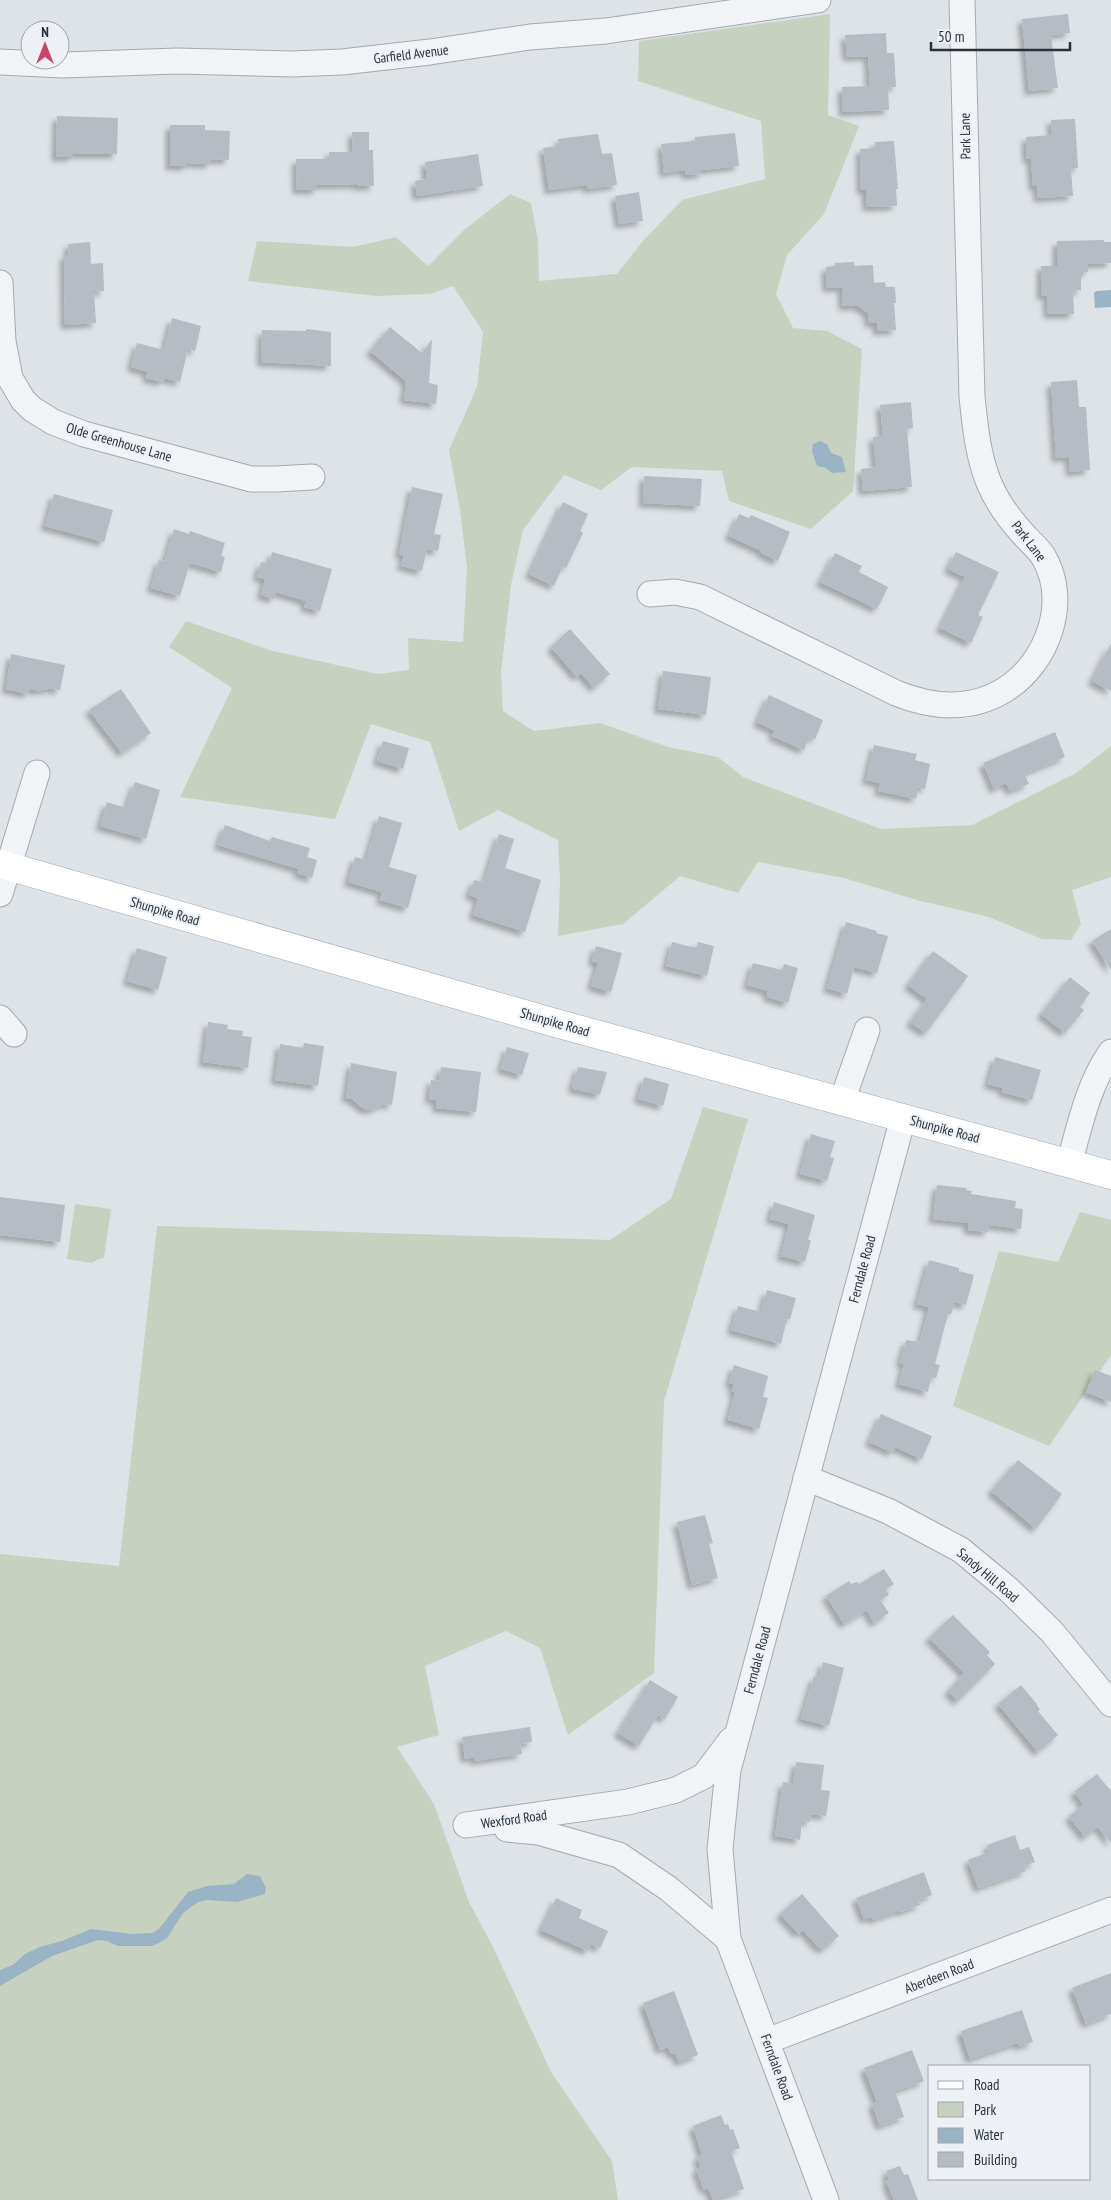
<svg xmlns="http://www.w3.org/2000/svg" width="1111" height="2200" font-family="'PT Sans Narrow',sans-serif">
<defs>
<filter id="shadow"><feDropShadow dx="-4.5" dy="4.5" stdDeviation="2.5" flood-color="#0004"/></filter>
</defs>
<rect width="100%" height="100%" fill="#dee3e7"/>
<g fill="#c6d1c0">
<polygon points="830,14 828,115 859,126 824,214 787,255 776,294 793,328 827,331 862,349 853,491 811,529 729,501 722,471 632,467 601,490 564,475 523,530 511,585 501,672 503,711 534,731 600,723 668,747 718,757 743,777 881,829 972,825 1076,773 1111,746 1111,877 1072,890 1081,924 1071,940 1042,939 989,917 917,900 844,878 758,862 738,893 680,876 623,924 558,936 560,880 558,840 498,810 459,831 430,742 371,724 335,819 180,797 232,688 169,647 186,621 273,651 378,674 409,670 408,638 463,642 467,568 460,510 449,450 477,387 483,332 453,286 430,294 376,296 248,281 257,241 353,247 396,237 428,266 464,230 510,194 531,203 538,241 539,281 617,274 643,241 682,200 765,179 761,121 638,81 639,41"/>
<polygon points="703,1107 748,1119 664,1401 654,1673 568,1735 540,1648 506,1631 425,1666 439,1735 397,1747 434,1804 469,1902 493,1947 551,2072 612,2161 618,2200 0,2200 0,1554 119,1566 157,1226 610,1240 671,1199"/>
<polygon points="75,1204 111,1209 104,1258 99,1259 92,1263 67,1259"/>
<polygon points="1080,1212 1111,1220 1111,1355 1049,1446 953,1406 999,1251 1058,1262"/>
</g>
<g fill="#9ab4c6">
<polygon points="1111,290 1111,307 1095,308 1094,293 1096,291"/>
<polygon points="820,441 827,444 831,453 842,457 846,472 832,473 826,468 817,466 812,451 813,444"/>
<polygon points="247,1874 260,1876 266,1888 265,1894 237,1902 207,1900 198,1902 183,1913 167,1938 159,1943 151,1946 118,1946 107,1941 98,1940 52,1956 0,1986 0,1970 13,1965 25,1954 40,1947 62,1941 91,1929 133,1934 152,1933 159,1929 188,1892 207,1886 234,1884"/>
</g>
<g fill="#b6bcc4" filter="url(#shadow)">
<polygon points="1068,14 1070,33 1051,35 1058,88 1029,91 1022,19"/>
<polygon points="886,33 887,53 894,53 896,87 888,88 889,110 843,112 842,87 870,86 868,56 847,57 845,35"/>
<polygon points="57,116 118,118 117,154 73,154 73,157 56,157"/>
<polygon points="1075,119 1078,168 1071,169 1073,196 1038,198 1037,186 1033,186 1031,158 1027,159 1026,137 1052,135 1051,120"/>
<polygon points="170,125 205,125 205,130 230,131 229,160 211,159 211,164 187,163 187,166 170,166"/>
<polygon points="352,132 369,132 369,150 373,150 374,186 357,186 357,184 317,185 317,190 297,190 296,159 329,159 329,152 353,152"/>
<polygon points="735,133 739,166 702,170 702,174 686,175 685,170 664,173 661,144 695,141 695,137"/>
<polygon points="598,134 602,154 612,153 617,185 588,189 587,185 549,190 543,148 559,146 558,139"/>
<polygon points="894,141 898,189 896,189 897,206 867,207 866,190 861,190 860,149 875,148 875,142"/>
<polygon points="478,154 483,186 417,196 415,181 427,179 425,162"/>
<polygon points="639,192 643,221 619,224 615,196"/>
<polygon points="1104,240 1104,242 1111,242 1111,263 1088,264 1088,272 1081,273 1081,290 1073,291 1074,314 1048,314 1047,295 1041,296 1041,266 1057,266 1057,241"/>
<polygon points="90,242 91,264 103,263 104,291 94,292 96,323 65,325 64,255 69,255 68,244"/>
<polygon points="854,262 855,266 873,265 874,283 885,282 886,287 895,287 896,303 894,303 896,330 877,331 877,323 869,323 868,313 858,306 843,306 842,287 827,288 826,267 835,266 835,263"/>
<polygon points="172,318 201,326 195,351 188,349 180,382 164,378 163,382 146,378 148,372 131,367 137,343 164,350"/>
<polygon points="390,327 422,353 432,339 429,383 438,385 436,404 404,400 406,381 370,351"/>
<polygon points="306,329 331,332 331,366 261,362 262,330 306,331"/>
<polygon points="1077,380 1079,407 1086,407 1090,470 1070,472 1069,457 1056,458 1051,382"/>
<polygon points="911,402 913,428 907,429 912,487 863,491 861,469 876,467 873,437 883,436 880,405"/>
<polygon points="644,476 702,479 700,506 643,503"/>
<polygon points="412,487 443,494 434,534 441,535 438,551 427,549 422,571 401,566 404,555 399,554"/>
<polygon points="54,494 113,510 104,542 45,526"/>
<polygon points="563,502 588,514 580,531 583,533 566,568 563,566 554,586 529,574"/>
<polygon points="739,514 749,518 751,515 790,532 778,561 761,553 762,551 729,536"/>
<polygon points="174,529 189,534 190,531 225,543 221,556 225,557 221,572 190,563 180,596 151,588 159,560 165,561"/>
<polygon points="272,552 332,569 320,611 304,607 306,601 276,592 274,599 261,595 265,579 257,577 261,562 269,564"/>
<polygon points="956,552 999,572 978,615 983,617 971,643 940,628 965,577 948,569"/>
<polygon points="835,553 862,566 859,572 888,587 877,609 820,582"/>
<polygon points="570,629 610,674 594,688 581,673 577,677 551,647"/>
<polygon points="1111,643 1111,691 1092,681"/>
<polygon points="11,654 65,665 60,690 48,688 47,690 42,689 41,691 29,689 28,694 6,689"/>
<polygon points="663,671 711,677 706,715 658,709"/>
<polygon points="121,689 151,733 122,753 89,710"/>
<polygon points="769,695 823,720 815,739 810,736 804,750 772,736 775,731 757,722"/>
<polygon points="1055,732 1065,757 1024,774 1029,784 1010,791 1006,783 994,789 983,763"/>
<polygon points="383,741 409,748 403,769 377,761"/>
<polygon points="874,745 917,754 915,760 930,764 925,789 918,787 916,799 878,791 880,783 866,780"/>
<polygon points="135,782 160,790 146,839 100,826 107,802 126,808"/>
<polygon points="379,816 402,823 389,867 417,875 408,908 380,900 382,892 348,882 355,857 366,860"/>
<polygon points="225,825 270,841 272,837 310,848 307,857 317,860 312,878 297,873 299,869 218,845"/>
<polygon points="499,834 514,839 505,868 541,880 525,932 473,915 478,898 469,895 474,880 484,882"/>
<polygon points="846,922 877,931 876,933 888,936 877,973 854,967 847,994 827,988"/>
<polygon points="1111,929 1111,970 1092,941"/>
<polygon points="672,942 696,948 698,942 714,946 707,976 666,966"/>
<polygon points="596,946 622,953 611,992 591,986 598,963 592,961"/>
<polygon points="137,948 167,957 158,990 127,981"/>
<polygon points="933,951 968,976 926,1033 910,1022 927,999 908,985"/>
<polygon points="753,963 782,970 784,964 798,968 788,1003 767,997 768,991 747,985"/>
<polygon points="1070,977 1090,993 1080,1007 1084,1010 1065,1033 1041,1014"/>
<polygon points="208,1022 228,1025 227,1029 243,1031 242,1036 252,1037 248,1068 203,1062"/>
<polygon points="304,1043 324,1046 318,1086 275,1080 280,1044 303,1048"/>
<polygon points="507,1047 529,1053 522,1075 501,1069"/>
<polygon points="995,1057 1041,1070 1032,1100 1002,1092 1003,1088 988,1084"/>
<polygon points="351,1063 397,1072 392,1105 384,1104 371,1110 364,1109 352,1099 346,1098"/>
<polygon points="441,1067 481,1072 476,1112 436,1108 437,1100 429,1099 431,1080 439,1081"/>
<polygon points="578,1067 607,1072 600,1095 574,1089 572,1087"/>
<polygon points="644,1077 669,1084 663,1106 638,1099"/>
<polygon points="811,1134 835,1141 830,1157 834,1158 827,1181 800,1174"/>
<polygon points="937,1185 967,1188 966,1190 972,1191 971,1194 1016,1201 1015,1208 1023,1209 1021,1229 989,1225 988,1232 968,1230 968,1223 933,1219"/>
<polygon points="0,1197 65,1205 60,1242 0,1235"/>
<polygon points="774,1202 815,1215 808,1240 811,1240 805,1262 781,1256 789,1224 770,1219"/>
<polygon points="929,1260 959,1268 959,1271 974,1275 966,1305 955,1302 951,1314 948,1314 935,1364 940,1365 936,1378 931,1377 928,1392 899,1384 904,1364 900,1363 906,1340 920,1342 929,1307 917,1304"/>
<polygon points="767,1290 796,1298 790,1319 787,1319 781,1344 731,1330 738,1306 761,1312"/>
<polygon points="734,1365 768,1376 763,1397 768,1398 759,1429 728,1420 735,1392 732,1391 734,1384 729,1383"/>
<polygon points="1095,1370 1111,1376 1111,1402 1086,1392"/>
<polygon points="881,1414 932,1436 922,1459 895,1447 892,1452 869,1442"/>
<polygon points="1018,1460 1062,1494 1036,1529 991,1491"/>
<polygon points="705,1515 713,1543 709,1544 718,1578 692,1585 677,1522"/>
<polygon points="884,1569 894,1584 886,1589 889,1595 880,1600 889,1613 874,1623 867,1610 844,1624 826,1596 849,1581 851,1584 857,1582 859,1584"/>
<polygon points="953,1615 990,1652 987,1655 995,1664 958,1701 948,1691 964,1673 929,1638"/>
<polygon points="823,1662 844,1668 829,1726 801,1719 814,1676 819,1678"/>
<polygon points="650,1680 678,1697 665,1719 658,1715 639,1746 618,1733"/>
<polygon points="1021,1685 1036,1703 1040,1710 1038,1711 1058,1735 1038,1752 998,1704"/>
<polygon points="530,1727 532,1742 520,1744 522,1754 475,1761 474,1757 465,1759 462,1737"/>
<polygon points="796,1762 824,1765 821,1790 830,1791 826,1816 811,1814 810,1822 802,1821 800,1840 775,1836 783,1782 793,1784"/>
<polygon points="1097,1774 1111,1791 1111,1843 1098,1827 1085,1837 1069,1817 1083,1804 1074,1792"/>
<polygon points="1015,1835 1020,1850 1029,1847 1035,1862 1024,1866 1026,1871 978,1888 968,1860 989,1852 987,1845"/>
<polygon points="924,1872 932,1895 918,1900 920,1905 901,1912 900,1910 873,1920 872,1917 864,1919 856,1898"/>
<polygon points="802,1894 839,1936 823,1950 820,1946 819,1948 803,1930 799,1934 780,1914"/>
<polygon points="556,1898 582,1910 579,1918 608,1931 600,1948 591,1944 588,1951 541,1930"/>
<polygon points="1111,1973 1111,2014 1086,2024 1072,1988"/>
<polygon points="674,1991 698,2055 679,2062 675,2053 671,2054 668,2047 660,2050 643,2003"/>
<polygon points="1022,2010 1033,2042 1020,2046 1017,2043 970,2059 961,2031"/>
<polygon points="912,2050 924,2081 895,2091 904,2117 880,2126 872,2104 877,2102 864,2068"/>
<polygon points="721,2115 725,2125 728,2124 730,2130 733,2129 740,2148 731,2151 744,2189 713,2200 708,2188 704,2190 696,2169 701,2167 697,2157 702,2155 693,2126"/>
<polygon points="900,2166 904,2175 908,2174 918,2200 894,2200 886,2181 889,2180 886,2171"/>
</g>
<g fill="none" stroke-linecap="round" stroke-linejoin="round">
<g stroke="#a4aab1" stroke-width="27">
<g id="minor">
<polyline points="0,62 63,65 177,61 291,64 342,62 430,52 530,37 606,31 818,0"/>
<polyline points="0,283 3,341 10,378 23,400 32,409 53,422 84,434 251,479 276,479 312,477"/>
<path d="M650 594 675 592 700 597 896 693C932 708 972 711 1006 689 1048 662 1070 601 1043 556 1038 548 1031 543 1025 536 1011 521 997 502 989 483 978 456 975 426 972 397L962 0"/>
<polyline points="0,894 37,773"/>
<polyline points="0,1018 14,1034"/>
<polyline points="842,1101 867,1030"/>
<path d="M1069 1164C1080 1125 1088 1085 1111 1052"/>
<polyline points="806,1478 888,1511 961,1550 1008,1589 1052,1632 1111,1704"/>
<polyline points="466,1825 628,1802 676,1790 704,1776 731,1740"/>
<polyline points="507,1829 538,1832 619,1855 669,1889 728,1939"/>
<polyline points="767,2041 1111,1910"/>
<polyline points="826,2200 728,1939 720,1849 728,1770 903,1118"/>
</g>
</g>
<g stroke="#9ea8b2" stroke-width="29">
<polyline id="major" points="0,864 552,1022 1111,1175"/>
</g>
<use href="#minor" stroke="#f1f3f6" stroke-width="25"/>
<use href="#major" stroke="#fff" stroke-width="28"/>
</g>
<g text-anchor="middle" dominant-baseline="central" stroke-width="4" stroke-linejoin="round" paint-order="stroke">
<g font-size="14" fill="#28323d" stroke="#edf1f5">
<text transform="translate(411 54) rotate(-7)">Garfield Avenue</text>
<text transform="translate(965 136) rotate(-91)">Park Lane</text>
<text transform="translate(119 442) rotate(16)">Olde Greenhouse Lane</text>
<text transform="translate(1029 541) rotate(52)">Park Lane</text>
<text transform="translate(165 911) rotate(16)">Shunpike Road</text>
<text transform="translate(555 1022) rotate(16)">Shunpike Road</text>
<text transform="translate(945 1129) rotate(15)">Shunpike Road</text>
<text transform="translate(862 1269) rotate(-75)">Ferndale Road</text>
<text transform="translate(988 1575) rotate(40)">Sandy Hill Road</text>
<text transform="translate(757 1660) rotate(-75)">Ferndale Road</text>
<text transform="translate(514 1819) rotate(-8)">Wexford Road</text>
<text transform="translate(939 1976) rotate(-21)">Aberdeen Road</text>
<text transform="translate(777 2067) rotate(70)">Ferndale Road</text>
</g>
</g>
<rect x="928" y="2065" width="162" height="115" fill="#edf1f5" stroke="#9ea5ab"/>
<rect x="938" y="2081" width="25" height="8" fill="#ffffff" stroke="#9ea5ab"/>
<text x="974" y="2090" font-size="15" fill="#28323d">Road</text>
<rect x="938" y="2102" width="25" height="15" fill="#c6d1c0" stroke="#9ea5ab"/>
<text x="974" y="2115" font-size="15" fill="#28323d">Park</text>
<rect x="938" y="2128" width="25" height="15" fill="#9ab4c6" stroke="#9ea5ab"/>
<text x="974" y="2140" font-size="15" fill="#28323d">Water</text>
<rect x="938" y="2152" width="25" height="15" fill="#b6bcc4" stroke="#9ea5ab"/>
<text x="974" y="2165" font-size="15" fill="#28323d">Building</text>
<g transform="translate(45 45)"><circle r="24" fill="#edf1f5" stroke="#9ea5ab"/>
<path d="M0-4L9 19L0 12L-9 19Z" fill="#c84768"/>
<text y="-8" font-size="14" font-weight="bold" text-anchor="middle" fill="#28323d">N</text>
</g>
<path d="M931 42v8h139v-8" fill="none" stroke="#28323d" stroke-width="2.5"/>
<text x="938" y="42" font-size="15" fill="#28323d" stroke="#edf1f5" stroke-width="4" paint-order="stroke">50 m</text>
</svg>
